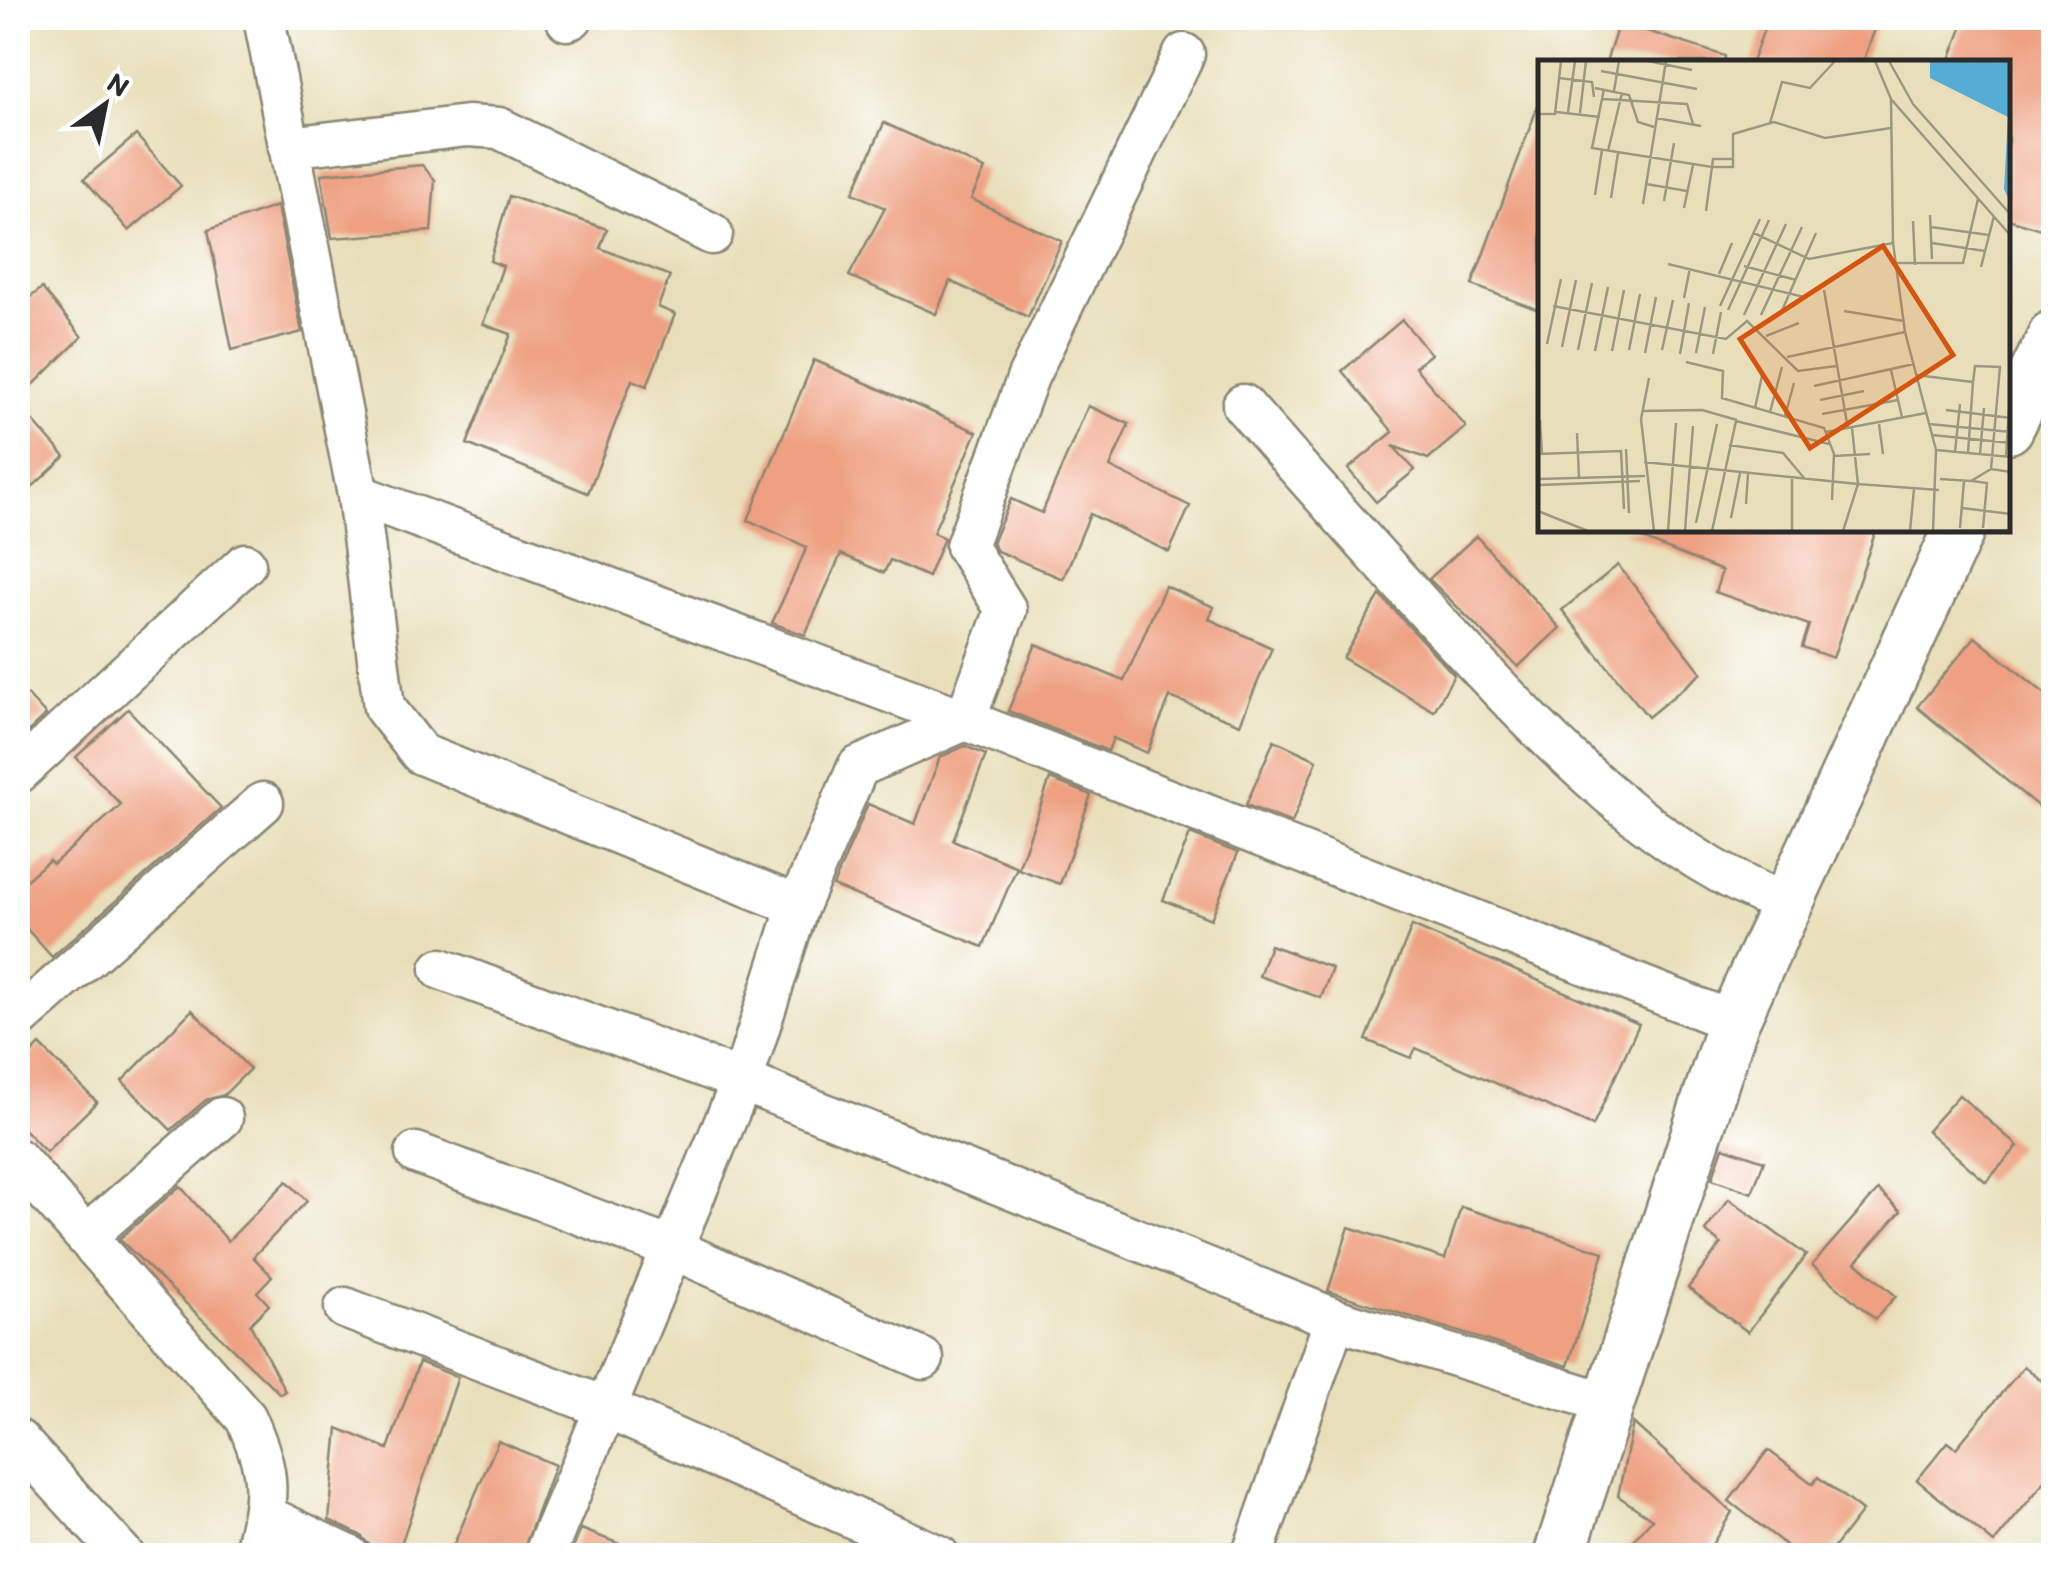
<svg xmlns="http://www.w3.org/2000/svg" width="2071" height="1573" font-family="Itim,sans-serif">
<rect width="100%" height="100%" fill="#fff"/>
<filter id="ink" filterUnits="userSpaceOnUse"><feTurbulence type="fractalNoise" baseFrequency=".01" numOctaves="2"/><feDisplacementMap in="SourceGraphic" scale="20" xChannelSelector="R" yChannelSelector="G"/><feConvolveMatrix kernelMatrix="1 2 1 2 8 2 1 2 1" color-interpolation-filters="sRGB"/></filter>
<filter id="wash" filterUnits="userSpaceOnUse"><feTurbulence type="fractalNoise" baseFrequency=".0048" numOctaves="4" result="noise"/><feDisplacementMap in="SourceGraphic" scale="40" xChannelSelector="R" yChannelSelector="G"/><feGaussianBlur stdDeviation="2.25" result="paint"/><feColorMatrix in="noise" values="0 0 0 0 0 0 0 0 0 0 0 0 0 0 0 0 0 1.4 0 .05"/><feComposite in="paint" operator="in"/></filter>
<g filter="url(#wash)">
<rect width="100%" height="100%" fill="#e8dfba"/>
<g id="blocks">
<g fill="#eea081">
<polygon points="1768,18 1879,18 1863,62 1752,62"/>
<polygon points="1966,18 2054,18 2054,201 2044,230 2008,219 2008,62 1949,62"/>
<polygon points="1619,22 1725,56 1724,62 1606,62"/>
<polygon points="1537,108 1541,109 1541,311 1472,285"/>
<polygon points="884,123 985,169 971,199 1062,241 1028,317 950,281 936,314 849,276 885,208 853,193"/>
<polygon points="136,135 181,186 129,231 84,179"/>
<polygon points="422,165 435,180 431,231 332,238 321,174"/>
<polygon points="509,196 607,229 600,248 670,276 658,307 675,314 647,386 632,380 588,493 467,444 511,334 483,324 503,266 490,261"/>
<polygon points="277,206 302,332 232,350 208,230"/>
<polygon points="42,288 82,337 18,400 18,307"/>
<polygon points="1402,320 1431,354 1415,367 1466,427 1428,459 1393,446 1415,470 1376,502 1348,469 1393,432 1342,371"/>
<polygon points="814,360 977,432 933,533 944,538 928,577 890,560 884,573 841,554 805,635 772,623 807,547 748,520"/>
<polygon points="18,404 65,457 18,500"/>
<polygon points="1088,406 1129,424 1110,467 1190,506 1169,552 1090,514 1063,579 997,551 992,543 1011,499 1042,513"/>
<polygon points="1621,530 1876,530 1833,658 1802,647 1809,625 1715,592 1722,571"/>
<polygon points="1476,536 1560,628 1518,667 1429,579"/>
<polygon points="1618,565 1702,673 1648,717 1562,610"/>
<polygon points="1165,586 1214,607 1209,619 1272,648 1240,724 1170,697 1147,753 1113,738 1108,751 1008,711 1036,644 1124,681"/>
<polygon points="1380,595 1454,675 1434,711 1343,658"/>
<polygon points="1975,637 2054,701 2054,791 2040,808 1917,707"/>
<polygon points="18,685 46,715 18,741"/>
<polygon points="128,709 221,808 52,957 18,919 18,887 49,860 53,864 121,805 76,757"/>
<polygon points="1274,740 1317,760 1292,823 1246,805"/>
<polygon points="965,746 986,755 953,840 1017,867 983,947 833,886 868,804 915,824 940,757"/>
<polygon points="1050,779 1091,795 1060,884 1018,869"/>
<polygon points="1190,834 1238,853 1211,919 1163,900"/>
<polygon points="1412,926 1639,1024 1593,1126 1416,1048 1411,1058 1366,1040"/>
<polygon points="1270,945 1332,968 1321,998 1259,976"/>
<polygon points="192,1010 250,1069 224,1095 206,1100 171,1130 122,1081"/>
<polygon points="40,1045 97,1102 46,1152 18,1123 18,1067"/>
<polygon points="1959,1095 2018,1146 1986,1182 1927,1131"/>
<polygon points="1723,1147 1764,1161 1752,1193 1712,1179"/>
<polygon points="287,1181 307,1201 253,1257 272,1276 257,1292 269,1305 250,1324 285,1391 280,1394 119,1239 180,1186 228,1241"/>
<polygon points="1878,1190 1901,1211 1856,1262 1896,1296 1875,1319 1812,1265"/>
<polygon points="1729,1199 1806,1255 1748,1332 1688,1288 1721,1244 1705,1231"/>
<polygon points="1461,1207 1604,1252 1568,1366 1328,1291 1349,1227 1445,1259"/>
<polygon points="419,1362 458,1377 397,1556 380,1556 360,1535 329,1520 338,1428 388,1449"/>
<polygon points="2024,1366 2054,1391 2054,1470 1994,1543 1917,1480 1948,1442 1956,1448"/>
<polygon points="1633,1423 1732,1512 1705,1556 1620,1556 1652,1519 1618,1496"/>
<polygon points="498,1441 555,1465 521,1556 449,1556"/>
<polygon points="1768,1450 1813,1484 1818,1477 1862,1511 1827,1556 1800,1556 1729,1501"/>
<polygon points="581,1529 643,1553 643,1556 570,1556"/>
</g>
</g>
</g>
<g filter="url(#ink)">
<use href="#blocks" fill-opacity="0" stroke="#8a8572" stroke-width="2.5"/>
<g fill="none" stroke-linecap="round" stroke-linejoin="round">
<g stroke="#8a8572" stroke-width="45">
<g id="minor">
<polyline points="264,18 358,495 384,707 421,754 798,906"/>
<polyline points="567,20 572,18"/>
<polyline points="289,147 467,126 499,128 712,234"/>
<path d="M1243 405C1315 487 1387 569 1461 648 1555 748 1657 855 1787 904"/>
<polyline points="358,495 965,720 1733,1022"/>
<polyline points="18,773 245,564"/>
<polyline points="441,969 742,1081 1335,1319 1611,1404"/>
<polyline points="18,1019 263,803"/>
<polyline points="416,1153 671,1248 923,1359"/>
<path d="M18 1160 246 1418C272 1478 269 1492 254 1556"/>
<polyline points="86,1236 222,1118"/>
<polyline points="345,1308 604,1407 939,1556"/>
<polyline points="18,1440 124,1556"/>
<polyline points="264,1515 349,1556"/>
<polyline points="544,1556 742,1081 798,906 858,767 965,720 1006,610 966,546 1028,377 1184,54"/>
<polyline points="1252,1556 1335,1319"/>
</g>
</g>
<g stroke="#8a8572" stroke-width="55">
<g id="tertiary">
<polyline points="2008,428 2054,335"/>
<polyline points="1559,1556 1733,1022 1959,530"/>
</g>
</g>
<use href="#minor" stroke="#fff" stroke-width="40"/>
<use href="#tertiary" stroke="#fff" stroke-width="50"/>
</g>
</g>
<g transform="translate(1538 60)">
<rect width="472" height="472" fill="#e8dfba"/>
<path d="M392 1H472V142L466 129 470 57 392 18Z" fill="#56add3"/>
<path fill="none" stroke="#9c9781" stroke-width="2.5" d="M110 1 154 10M337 1 353 39 473 176M351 1 375 44 473 155M63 11 159 29M21 18 54 22 56 37M57 28 91 35 100 62 116 67M66 29 54 88 174 107H195V74L236 62 287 78 353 68M76 31 81 1M65 39 149 44 155 64M353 40 355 183 367 272 398 390 395 471M18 52 62 57M30 52 37 1M42 53 48 1M0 54H17L23 1M118 58 163 66M232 63 244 22 272 28 297 1M70 91 84 33M108 124 149 131M57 135 64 90M73 138 80 93M126 141 136 83M105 144 128 1M146 148 155 105M168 151 175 99H195M392 155 394 199M375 161 377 205M393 167 451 175M216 173 271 199 355 183M394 183 447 191M357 203H425L440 139M130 204 266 237M206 206 258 220M443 207 456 156M181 214 194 183M286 230 310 369M146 238 152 208M15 246 188 279 209 261 260 311 298 306M182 246 222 159M190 250 231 160M306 251 366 261M206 255 248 164M223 255 264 167M242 255 278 173M228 276 261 263M9 284 23 219M24 287 38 220M40 290 54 223M91 290 102 234M124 290 135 240M57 291 70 227M74 291 86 230M107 293 118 237M158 293 167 247M142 294 151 243M175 294 183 252M249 297 367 272M148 302 185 311 184 338 286 368 296 394 294 440M353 310 364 357M378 315 435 322 437 306 462 307 453 409M111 318 103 359 116 471M276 326 376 304M282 340 326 331M217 348 224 316M408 350 473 358M104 351 164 350 199 360M232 352 244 307M284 354 360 340M247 356 256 323M2 360 4 394M341 364 345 394M391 364 473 372M288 372 388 353M39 373 41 417M394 375 473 383M191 385 245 393 267 419M88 389 91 453M398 390 473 397M417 392 422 344M430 393 435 322M0 394 83 391 86 449M442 394 446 348M296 396 332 394M468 396 471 349M106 402 320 424 314 368M1 419 107 416M254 419V471M402 419 433 421 453 409 473 412M434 421 449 423 445 468M2 425 102 421M208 444 210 414M424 448 473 454M0 451 50 471M193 458 202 413M158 463 179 364M422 468 426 421M130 471 138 363M147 471 155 366M174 471 198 361 291 384M305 471 320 424 401 430M372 471 376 429M399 471 473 470"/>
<path fill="#d5540f" fill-opacity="0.15" stroke="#d5540f" stroke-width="5" d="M345 186 415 295 272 388 202 279Z"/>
<rect width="472" height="472" fill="none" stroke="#2b2b2b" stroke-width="5"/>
</g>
<rect width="2071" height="1573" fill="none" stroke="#fff" stroke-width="60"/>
<g transform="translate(105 105) rotate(33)" stroke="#ffffff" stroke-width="8" paint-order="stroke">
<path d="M0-8L18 38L0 25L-18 38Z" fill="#2b2b2b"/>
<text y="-15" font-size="28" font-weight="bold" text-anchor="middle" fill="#2b2b2b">N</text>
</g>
</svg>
